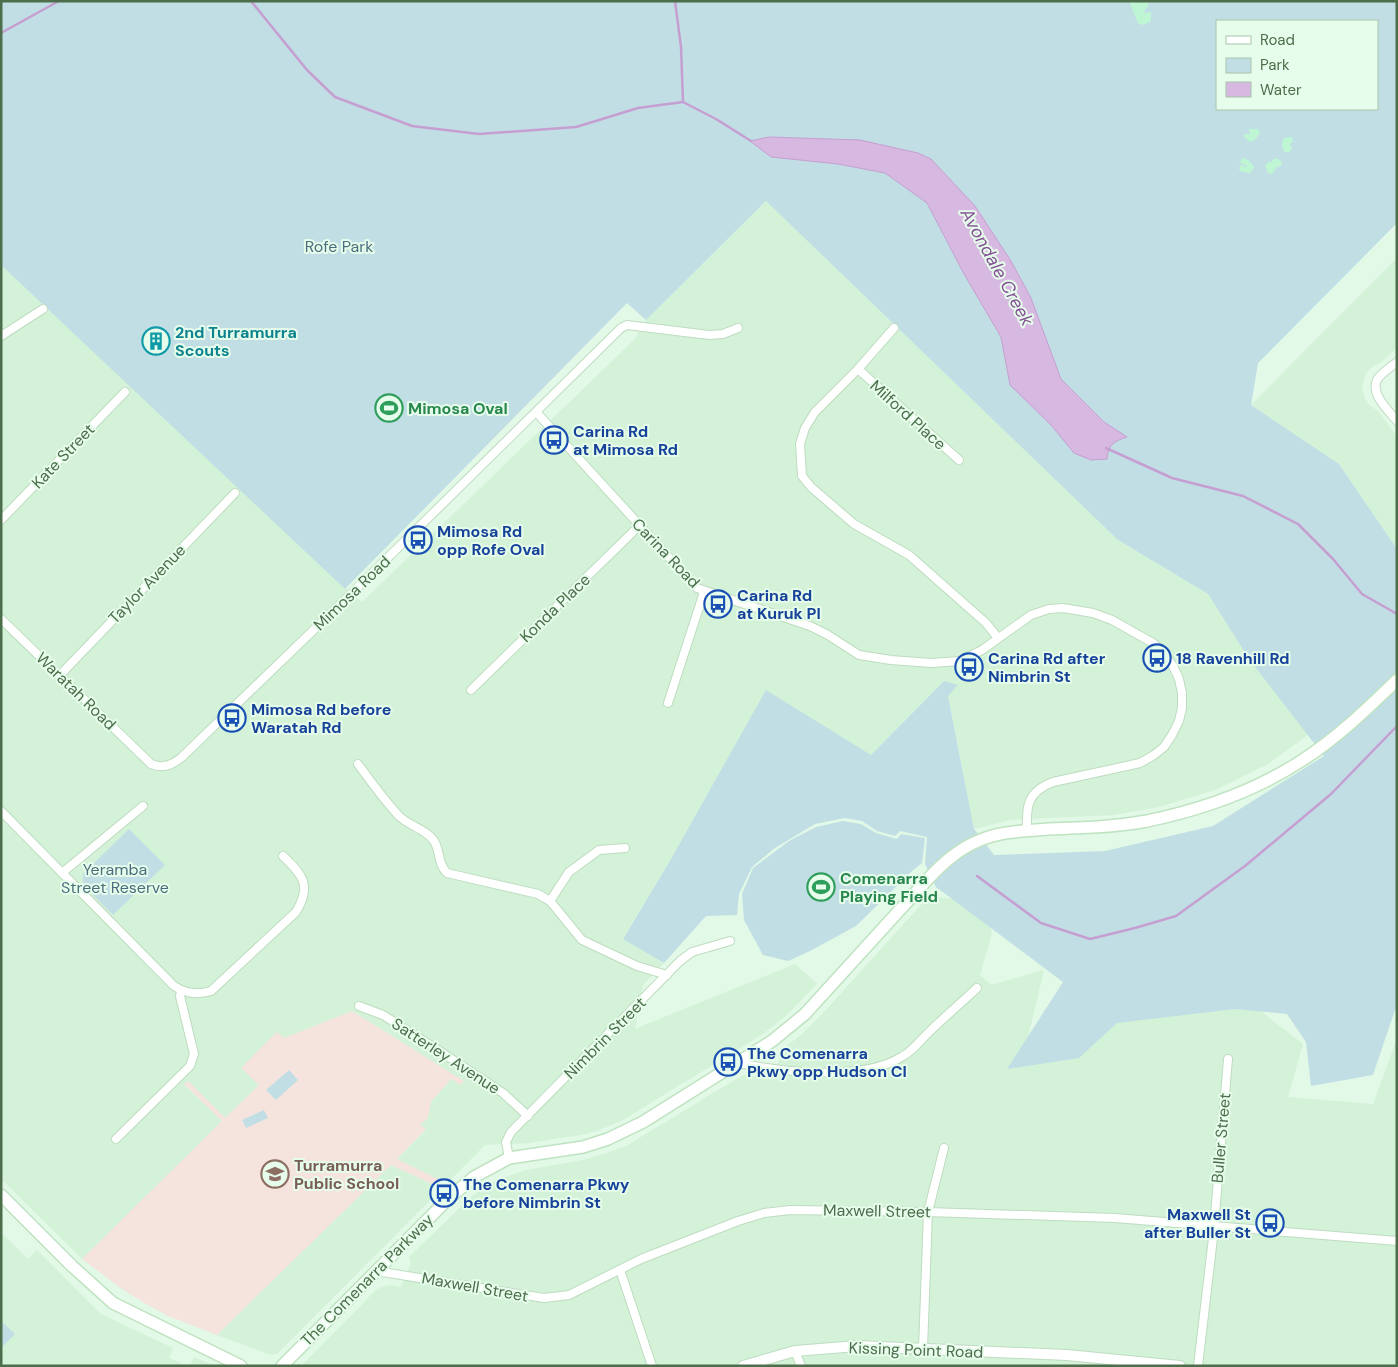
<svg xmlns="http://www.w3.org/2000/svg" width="1398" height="1367" font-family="'DM Sans',sans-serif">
<rect width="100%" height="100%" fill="#e1f9e6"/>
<g fill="#d3f2d8">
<polygon points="766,201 1118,540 1208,594 1249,659 1312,732 1268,764 1215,790 1159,807 1114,815 1010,820 974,829 948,695 957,685 944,681 871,755 671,859 623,938 664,963 643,985 635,1029 795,964 817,984 787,1015 763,1034 623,1120 597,1131 581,1135 529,1143 485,1145 277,1354 271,1355 217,1335 391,1165 441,1188 446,1184 397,1159 426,1130 420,1125 428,1118 431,1102 451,1079 463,1081 352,1011 284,1038 242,1067 259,1085 225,1118 188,1081 184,1085 222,1121 82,1259 1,1179 1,265 342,585 362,602 635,339 646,320"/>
<polygon points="1397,258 1397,348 1384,360 1371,368 1366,374 1362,385 1364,396 1369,405 1379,412 1397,437 1397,549 1339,464 1251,405"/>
<polygon points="929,896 979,902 992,933 980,975 991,985 1044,970 1027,1041 1160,933 1303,1044 1288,1097 1373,1104 1397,1039 1397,1366 303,1366 303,1364 377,1289 389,1285 401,1287 411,1263 409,1257 472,1196 496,1180 526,1170 583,1160 604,1154 626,1146 738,1078 745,1075 769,1078 780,1059 777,1055 779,1052 802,1034 824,1012"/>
<polygon points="1,1233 28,1259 37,1250 101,1314 173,1348 169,1358 188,1366 1,1366 1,1348 14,1334 1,1321"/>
<polygon points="194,1357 214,1366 190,1366"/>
</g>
<polygon fill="#f5e3de" points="352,1011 464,1081 460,1085 451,1079 431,1102 428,1118 420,1125 426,1129 397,1159 446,1183 441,1188 391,1165 217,1335 168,1316 144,1303 122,1289 82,1259 222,1121 184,1084 188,1081 225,1118 259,1085 241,1068 277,1032 284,1038"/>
<g fill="#c2dee5" fill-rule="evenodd">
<path d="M1 1H1397V223L1258 363 1251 405 1339 464 1397 549V1004L1373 1075 1311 1086 1306 1042 1287 1014 1235 1009 1117 1023 1079 1058 1007 1069 1063 982 936 887 925 864 927 837 900 831 895 836 877 831 862 821 845 818 815 824 775 848 752 867 739 894 737 915 706 916 664 963 623 939 671 859 766 690 871 755 944 681 958 685 948 696 974 829 994 855 1105 851 1213 826 1324 756 1249 659 1208 594 1118 540 766 201 646 320 627 303 345 589 1 265ZM1217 21H1377V109H1217Z"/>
<polygon points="843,821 861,824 876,833 897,839 901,834 925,838 922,863 912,871 856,926 810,951 788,961 763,955 744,920 742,894 753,868 789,841 816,827"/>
<polygon points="129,829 165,865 113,915 83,885 83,874"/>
<polygon points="289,1070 298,1080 276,1100 266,1090"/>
<polygon points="264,1110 268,1118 246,1128 242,1120"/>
<polygon points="1,1321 15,1334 1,1348"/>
</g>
<g fill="#bef6d3">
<polygon points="1129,1 1148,1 1148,6 1143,13 1151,12 1151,21 1143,25 1138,23"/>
<polygon points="1249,129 1258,129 1260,132 1256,139 1250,142 1244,137 1244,134 1250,134"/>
<path d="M1289 137H1292L1293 141 1290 144 1292 149 1289 152H1285C1282 148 1281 143 1284 138Z"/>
<path d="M1242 158C1248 159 1253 163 1254 168L1250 173 1240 171 1239 168 1241 165 1246 167 1247 166 1240 163Z"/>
<polygon points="1277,158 1282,162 1281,166 1277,167 1272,174 1268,173 1265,165 1270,161 1272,163 1272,160"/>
</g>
<path fill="#d6b8e0" stroke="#c59fd1" d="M769 137 860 140 918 153 931 159 975 206 1011 261 1031 298 1061 379 1104 422 1127 437C1114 441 1108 445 1107 459L1091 460 1074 453 1051 425 1010 385 1001 337 964 274 927 203 885 173 838 164 771 157 750 141Z"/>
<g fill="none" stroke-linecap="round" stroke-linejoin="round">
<g stroke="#c59fd1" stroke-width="2.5">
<polyline points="251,1 307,70 335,97 412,126 479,134 576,127 638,108 683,102 716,119 751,141"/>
<polyline points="675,1 681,47 683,102"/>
<polyline points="1,33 59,1"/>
<polyline points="1106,448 1172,478 1243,496 1298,524 1333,559 1362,594 1397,614"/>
<polyline points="977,876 1041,923 1090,939 1135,928 1176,916 1245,866 1331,794 1397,726"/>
</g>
<g stroke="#bedcc0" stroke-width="10">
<g id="minor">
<polyline points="894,328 858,369 815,412 805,428 800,444 802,476 811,487 854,524 909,555 986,623 998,638"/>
<polyline points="1,336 43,309"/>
<path d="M1397 362C1391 367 1380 374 1377 380 1370 394 1389 411 1397 421"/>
<polyline points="858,369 959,460"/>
<path d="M537 413 697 588 810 626 828 635 859 655 891 660 931 663 960 661 982 650 1031 615 1049 609 1063 608 1093 613 1112 620 1153 643 1164 653 1173 666 1179 679 1182 693V708L1179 721 1172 735 1164 747 1154 755 1140 763 1053 782C1027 792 1026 806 1027 831"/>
<polyline points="1,520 125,392"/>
<path d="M1 619 151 764C163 769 172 765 182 757L356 589 621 328 627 325 709 335 723 334 738 328"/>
<polyline points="60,675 235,493"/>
<polyline points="471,690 639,526"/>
<polyline points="668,703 704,592"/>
<path d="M358 764C371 782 384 800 399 816 409 826 426 829 434 841 441 852 437 863 447 873L538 894 550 901 582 940 637 966 667 975"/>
<path d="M1 811 174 986C186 994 198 995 211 991L296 912C312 886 303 875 283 856"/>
<polyline points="62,873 143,806"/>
<polyline points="550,901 569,872 599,850 625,848"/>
<polyline points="359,1006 383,1015 438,1050 503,1093 528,1116"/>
<path d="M738 1063C784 1072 863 1082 903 1056 912 1051 919 1042 926 1035 942 1019 960 1004 977 988"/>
<polyline points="116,1139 190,1066 194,1054 180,996 181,991"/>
<polyline points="509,1158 506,1142 511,1132 680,961 692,952 730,941"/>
<polyline points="620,1270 652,1366"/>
<polyline points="376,1271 544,1298 569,1295 641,1259 738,1221 764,1213 790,1210 928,1212 1115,1218 1397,1241"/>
<polyline points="923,1349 928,1212 944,1148"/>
<polyline points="795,1351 801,1366"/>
<polyline points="1198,1366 1213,1238 1228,1059"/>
</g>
</g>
<g stroke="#bedcc0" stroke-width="12">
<polyline id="tertiary" points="743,1366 795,1351 857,1346 1067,1355 1180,1366"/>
</g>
<g stroke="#bfe3c1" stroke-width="14">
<g id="secondary">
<polyline points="1,1195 72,1266 113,1303 241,1366"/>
<path d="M282 1366 448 1199 474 1177 509 1158 583 1147 608 1139 643 1122 772 1041 805 1014 927 880C942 864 957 850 978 841 1000 831 1025 831 1048 829 1081 828 1114 827 1147 821 1200 810 1255 791 1301 761 1336 739 1367 709 1397 680"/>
</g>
</g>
<use href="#minor" stroke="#fff" stroke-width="8"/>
<use href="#tertiary" stroke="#fff" stroke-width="10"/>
<use href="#secondary" stroke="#fff" stroke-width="11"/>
</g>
<defs>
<g id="building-ring" transform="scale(1.4375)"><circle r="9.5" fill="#e7fdeb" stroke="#0f9aa8" stroke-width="1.5"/><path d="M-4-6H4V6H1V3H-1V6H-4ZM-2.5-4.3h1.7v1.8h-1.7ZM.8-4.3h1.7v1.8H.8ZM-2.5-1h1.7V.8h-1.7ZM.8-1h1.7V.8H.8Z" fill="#0f9aa8"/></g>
<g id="stadium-ring" transform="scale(1.4375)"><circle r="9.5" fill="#e7fdeb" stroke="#2e9e5b" stroke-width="1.5"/><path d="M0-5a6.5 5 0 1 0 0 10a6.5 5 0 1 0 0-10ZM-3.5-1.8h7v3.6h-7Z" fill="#2e9e5b"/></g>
<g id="bus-ring" transform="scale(1.4375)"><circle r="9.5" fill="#e7fdeb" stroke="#1a4fb4" stroke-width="1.5"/><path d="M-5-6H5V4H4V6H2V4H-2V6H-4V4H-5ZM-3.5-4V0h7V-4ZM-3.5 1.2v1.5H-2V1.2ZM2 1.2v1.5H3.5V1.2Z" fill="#1a4fb4"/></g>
<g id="school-ring" transform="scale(1.4375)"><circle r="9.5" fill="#e7fdeb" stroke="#8d6e63" stroke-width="1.5"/><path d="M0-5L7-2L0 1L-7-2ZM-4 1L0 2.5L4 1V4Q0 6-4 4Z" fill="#8d6e63"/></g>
</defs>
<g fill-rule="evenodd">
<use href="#building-ring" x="156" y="341"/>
<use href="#stadium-ring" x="389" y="408"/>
<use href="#bus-ring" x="554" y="440"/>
<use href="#bus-ring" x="418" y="540"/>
<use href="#bus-ring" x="718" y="604"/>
<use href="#bus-ring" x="1157" y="658"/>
<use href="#bus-ring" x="969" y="667"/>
<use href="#bus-ring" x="232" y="718"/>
<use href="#stadium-ring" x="821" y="887"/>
<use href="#bus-ring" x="728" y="1062"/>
<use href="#school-ring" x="275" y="1174"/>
<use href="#bus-ring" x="444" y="1193"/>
<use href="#bus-ring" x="1270" y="1223"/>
</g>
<g text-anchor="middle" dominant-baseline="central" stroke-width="4" stroke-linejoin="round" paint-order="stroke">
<g font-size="16" fill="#4a6e7e" stroke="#e7fdeb">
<text x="339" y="246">Rofe Park</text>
<text x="115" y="869">Yeramba<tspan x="115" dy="18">Street Reserve</tspan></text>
</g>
<g font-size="16" font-weight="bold" fill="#0d838f" stroke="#e7fdeb" text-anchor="start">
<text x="175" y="332">2nd Turramurra<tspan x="175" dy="18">Scouts</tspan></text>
</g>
<g font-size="16" font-weight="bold" fill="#27864d" stroke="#e7fdeb" text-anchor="start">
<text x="408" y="408">Mimosa Oval</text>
<text x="840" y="878">Comenarra<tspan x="840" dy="18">Playing Field</tspan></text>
</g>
<g font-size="16" fill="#4c6e4b" stroke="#e7fdeb">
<text transform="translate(908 415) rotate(42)">Milford Place</text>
<text transform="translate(63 456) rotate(-46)">Kate Street</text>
<text transform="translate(666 553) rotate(46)">Carina Road</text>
<text transform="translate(147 584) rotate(-46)">Taylor Avenue</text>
<text transform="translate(352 593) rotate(-44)">Mimosa Road</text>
<text transform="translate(555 608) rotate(-44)">Konda Place</text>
<text transform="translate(76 691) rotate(44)">Waratah Road</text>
<text transform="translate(605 1038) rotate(-45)">Nimbrin Street</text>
<text transform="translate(446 1056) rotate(33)">Satterley Avenue</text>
<text transform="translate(1221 1138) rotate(-85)">Buller Street</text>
<text transform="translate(877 1211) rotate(1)">Maxwell Street</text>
<text transform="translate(367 1280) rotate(-45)">The Comenarra Parkway</text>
<text transform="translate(475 1287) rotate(10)">Maxwell Street</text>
<text transform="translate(916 1350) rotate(2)">Kissing Point Road</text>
</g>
<g font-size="16" font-weight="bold" fill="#164399" stroke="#e7fdeb" text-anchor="start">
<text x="573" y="431">Carina Rd<tspan x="573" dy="18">at Mimosa Rd</tspan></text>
<text x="437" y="531">Mimosa Rd<tspan x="437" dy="18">opp Rofe Oval</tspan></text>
<text x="737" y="595">Carina Rd<tspan x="737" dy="18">at Kuruk Pl</tspan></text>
<text x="988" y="658">Carina Rd after<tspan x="988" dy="18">Nimbrin St</tspan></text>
<text x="1176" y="658">18 Ravenhill Rd</text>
<text x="251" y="709">Mimosa Rd before<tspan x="251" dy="18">Waratah Rd</tspan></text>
<text x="747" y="1053">The Comenarra<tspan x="747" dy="18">Pkwy opp Hudson Cl</tspan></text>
<text x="463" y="1184">The Comenarra Pkwy<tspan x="463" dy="18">before Nimbrin St</tspan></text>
<text x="1251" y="1214" text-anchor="end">Maxwell St<tspan x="1251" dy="18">after Buller St</tspan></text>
</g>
<g font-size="16" font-weight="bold" fill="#785e54" stroke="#e7fdeb" text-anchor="start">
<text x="294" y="1165">Turramurra<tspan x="294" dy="18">Public School</tspan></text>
</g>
<g font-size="18" font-style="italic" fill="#835093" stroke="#e7fdeb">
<text transform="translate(997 267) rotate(61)">Avondale Creek</text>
</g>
</g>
<rect width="1398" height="1367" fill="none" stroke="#4c6e4b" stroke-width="5"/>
<rect x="1216" y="20" width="162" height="90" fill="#e7fdeb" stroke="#a9c4ab"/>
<rect x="1226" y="36" width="25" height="8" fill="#ffffff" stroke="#a9c4ab"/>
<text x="1260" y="45" font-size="15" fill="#4c6e4b">Road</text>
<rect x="1226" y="58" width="25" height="15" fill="#c2dee5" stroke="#a9c4ab"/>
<text x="1260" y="70" font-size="15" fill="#4c6e4b">Park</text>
<rect x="1226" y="82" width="25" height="15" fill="#d6b8e0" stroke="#a9c4ab"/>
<text x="1260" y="95" font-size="15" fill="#4c6e4b">Water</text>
</svg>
